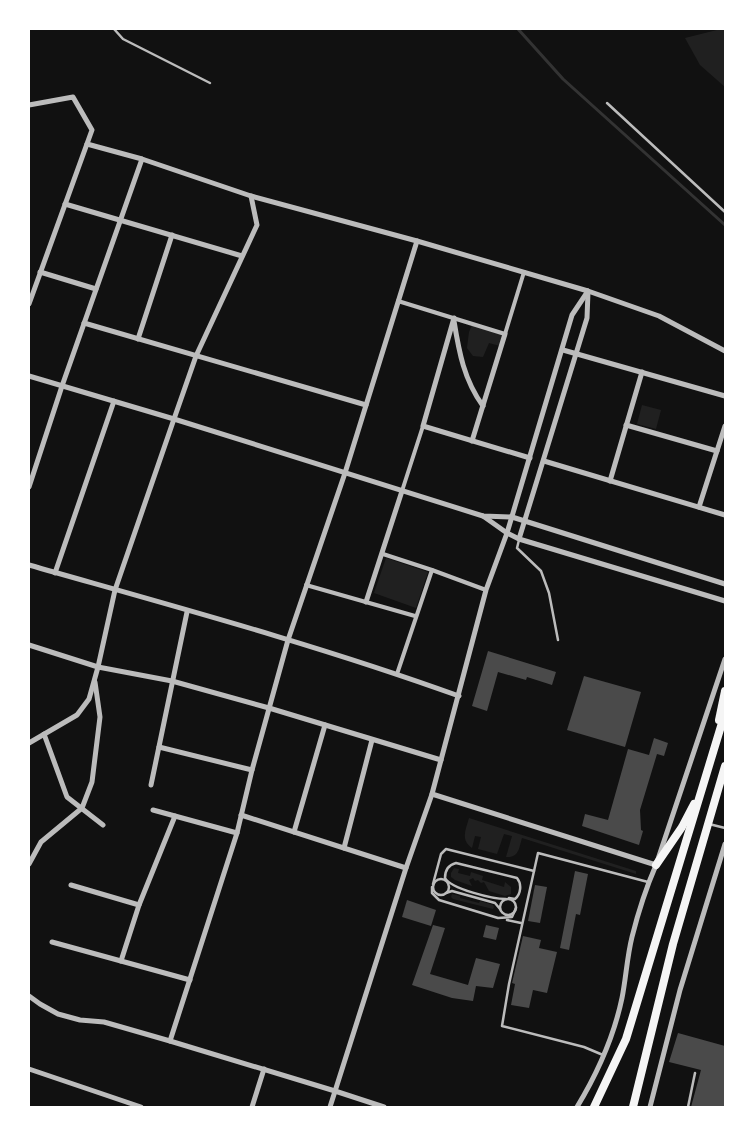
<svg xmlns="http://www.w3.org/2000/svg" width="754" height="1136" font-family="Lato,sans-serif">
<rect width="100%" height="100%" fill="#111"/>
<g fill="#202020">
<polygon points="721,29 725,29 725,87 700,65 685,38"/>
<polygon points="472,325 503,335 500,346 489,343 483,357 473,356 467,348 469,332"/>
<polygon points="642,405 661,410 656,429 637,424"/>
<polygon points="386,558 428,572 416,608 374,593"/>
<path d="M469 818 636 871V874L522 838C519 848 519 858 506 857L512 836 504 834 497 854 478 849 481 837 475 836 472 848C460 840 466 829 469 818Z"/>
<polygon points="454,868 459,869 458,873 470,876 471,872 483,876 482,880 504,887 505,882 511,887 511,894 505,896 489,891 484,882 481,883 478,880 475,881 473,878 469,880 472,886 455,880 451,877 451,873"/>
<polygon points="452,894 460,896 460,898 479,903 480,901 493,905 494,907 493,909 453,899 451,897"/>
</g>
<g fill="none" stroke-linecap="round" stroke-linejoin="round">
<polyline stroke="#333" stroke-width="3" points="518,29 563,79 725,225"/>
</g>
<g fill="#4a4a4a">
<polygon points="488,651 556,672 552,685 527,677 526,680 498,672 487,711 472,706"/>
<polygon points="584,676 641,692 625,747 567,730"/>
<polygon points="654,738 668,743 664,756 657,754 640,810 641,830 643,831 639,845 582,826 585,814 608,820 628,749 649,755"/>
<polygon points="575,871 588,874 580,915 576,914 569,950 560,948"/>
<polygon points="535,885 547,887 540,923 528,921"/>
<polygon points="407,900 436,910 431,926 402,917"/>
<polygon points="433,925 445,928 430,974 468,985 476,958 500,964 493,988 476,986 473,1001 452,998 412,985"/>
<polygon points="486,925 499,928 496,940 483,937"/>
<polygon points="523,936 541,940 539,948 557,952 547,993 533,990 529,1008 511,1005 515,984 512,983"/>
<polygon points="678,1033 725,1046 725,1107 691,1107 701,1070 669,1062"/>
</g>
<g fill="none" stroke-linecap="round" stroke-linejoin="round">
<g stroke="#bcbcbc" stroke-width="2.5">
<polyline points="114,29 123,39 210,83"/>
<polyline points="607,103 725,212"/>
<polyline points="519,540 517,548 541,571 549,593 558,640"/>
<polyline points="709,824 725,828"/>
<circle cx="441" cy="887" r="8"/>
<polyline points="433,884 441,854 446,849 534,871"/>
<polyline points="432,887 432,893 439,900 498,918 512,917 516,908"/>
<polyline points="446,893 452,891 495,903 500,909"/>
<circle cx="508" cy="907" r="8"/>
<path d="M506 899C493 899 451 889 445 878 445 870 448 865 456 863L517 878C522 884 521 894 515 899L509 898"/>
<polyline points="507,920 521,923"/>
<polyline points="603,1055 584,1047 502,1026 509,984 538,853 648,882"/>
<polyline points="688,1107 695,1073"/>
</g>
<g stroke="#bcbcbc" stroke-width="4">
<polyline points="398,301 505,334 524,272"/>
<polyline points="402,491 423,426"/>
<polyline points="383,554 432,570 486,590"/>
<polyline points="306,585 415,616"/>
<polyline points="397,674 432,570"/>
</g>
<g stroke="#bcbcbc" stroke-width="5">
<polyline points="29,105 73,97 92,130 29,304"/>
<polyline points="87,144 142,159 251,196 417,241 588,291 659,316 725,351"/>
<polyline points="65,204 242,256"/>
<polyline points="40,272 96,289"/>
<polyline points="454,318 423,426 530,458"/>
<path d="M454 321C459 352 464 380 483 406"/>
<polyline points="84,323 366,405"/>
<polyline points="138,339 172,235"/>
<polyline points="563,350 725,396"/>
<polyline points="29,376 174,419 483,516 512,517 725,584"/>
<polyline points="626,425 717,451"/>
<polyline points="472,441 505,334"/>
<polyline points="544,461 725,515"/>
<polyline points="610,481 642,372"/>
<polyline points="29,487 62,386 142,159"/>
<polyline points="699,507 725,426"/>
<polyline points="483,516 507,533 519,539 725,601"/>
<polyline points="519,539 587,318 588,292"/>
<path d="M29 565C173 606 318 645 459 696"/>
<polyline points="55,573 114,401"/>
<polyline points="366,602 402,491"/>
<polyline points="29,645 98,667 172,681 269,708 441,760"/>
<polyline points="44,734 67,797 103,825"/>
<polyline points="29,743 77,715 89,699 98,667 115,590 174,419 196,356 257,225 251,196"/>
<polyline points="159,747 252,770"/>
<polyline points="151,785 187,612"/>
<polyline points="432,794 656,865"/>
<polyline points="153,810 237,833"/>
<polyline points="241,815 406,868"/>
<polyline points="294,832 325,725"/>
<polyline points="344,848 372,740"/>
<polyline points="29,864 41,842 82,808 92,782 100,717 95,682"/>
<polyline points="71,885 139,905"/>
<polyline points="52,942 190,980"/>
<polyline points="121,961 139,905 175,816"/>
<polyline points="29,996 40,1004 58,1014 80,1020 104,1022 170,1041 335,1091 384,1107"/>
<polyline points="170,1041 237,833 252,770 288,640 345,473 417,241"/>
<polyline points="29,1069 141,1107"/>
<polyline points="252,1107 264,1069"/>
<polyline points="330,1107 406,868 432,794 486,590 507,533 572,315 588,291"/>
<path d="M577 1107C597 1074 614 1036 622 998 626 978 627 957 632 937 638 913 646 888 656 865L725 659"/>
<polyline points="650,1107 680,990 725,844"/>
</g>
<g stroke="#f5f5f5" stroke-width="8">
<polyline points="719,720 725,691"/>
<polyline points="656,865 682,827 694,804"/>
<polyline points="594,1107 626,1039 725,713"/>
<polyline points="633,1107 673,944 725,766"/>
</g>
</g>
<rect width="754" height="1136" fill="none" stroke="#ffffff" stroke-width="60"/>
</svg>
